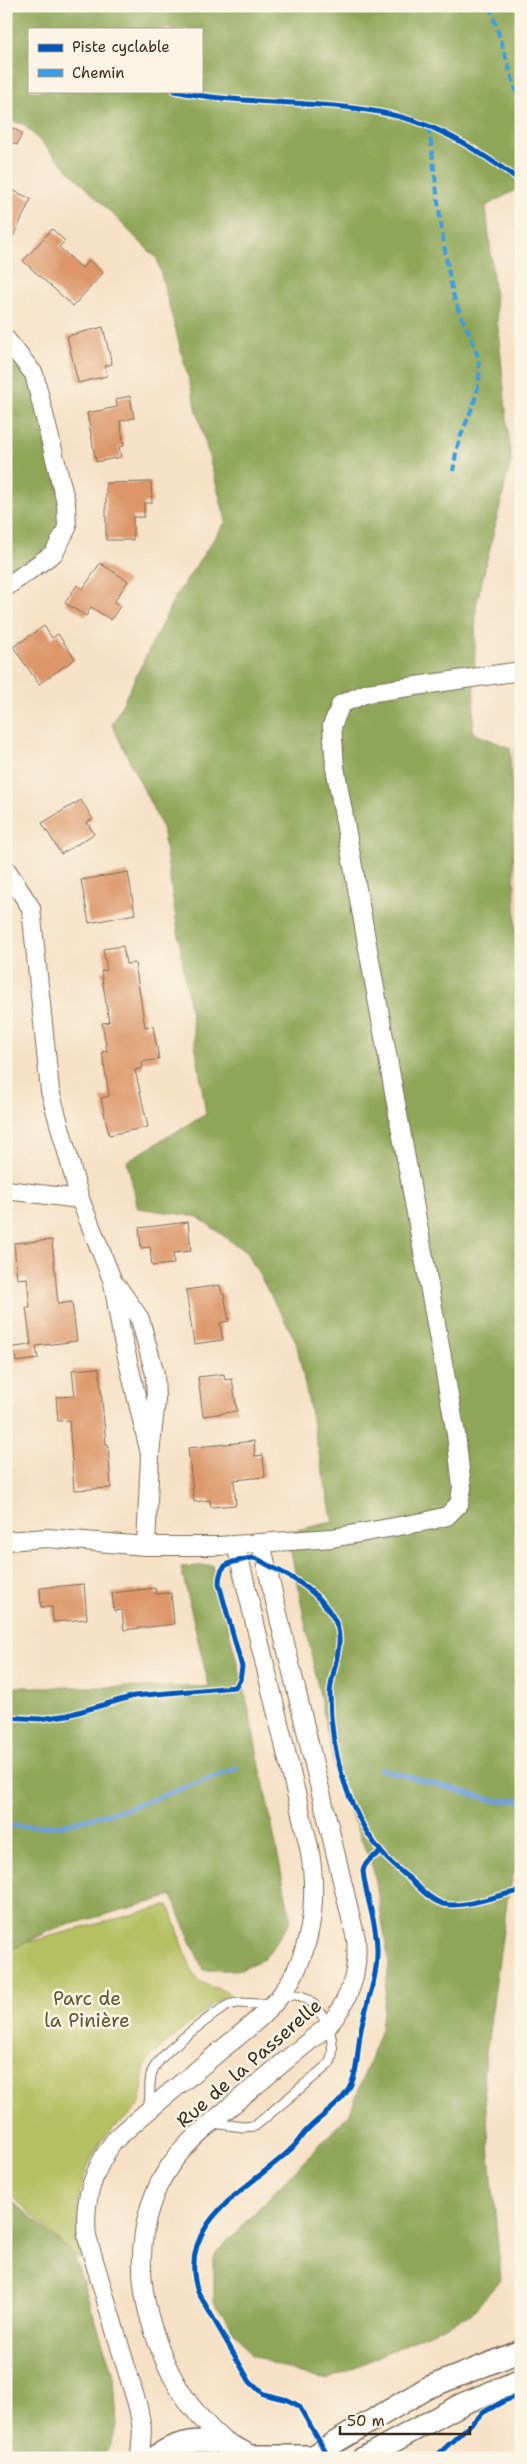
<svg xmlns="http://www.w3.org/2000/svg" width="527" height="2464" font-family="'Shantell Sans',sans-serif">
<rect width="100%" height="100%" fill="#fcf5e5"/>
<filter id="ink" filterUnits="userSpaceOnUse"><feTurbulence type="fractalNoise" baseFrequency=".02" numOctaves="2"/><feDisplacementMap in="SourceGraphic" scale="10" xChannelSelector="R" yChannelSelector="G"/><feConvolveMatrix kernelMatrix="1 2 1 2 8 2 1 2 1" color-interpolation-filters="sRGB"/></filter>
<filter id="wash" filterUnits="userSpaceOnUse"><feTurbulence type="fractalNoise" baseFrequency=".0096" numOctaves="4" result="noise"/><feDisplacementMap in="SourceGraphic" scale="20" xChannelSelector="R" yChannelSelector="G"/><feGaussianBlur stdDeviation="1.12" result="paint"/><feColorMatrix in="noise" values="0 0 0 0 0 0 0 0 0 0 0 0 0 0 0 0 0 1.4 0 .05"/><feComposite in="paint" operator="in"/></filter>
<g filter="url(#wash)">
<rect width="100%" height="100%" fill="#f6e1c6"/>
<polygon fill="#e9cfb6" points="510,748 521,748 521,1102 519,1082"/>
<path fill="#b4c062" stroke="#787540" d="M169 1905 193 1974C206 1989 214 1985 230 1994L219 1999 150 2057C138 2075 146 2090 138 2107 128 2118 115 2125 106 2136 77 2171 73 2218 83 2261L74 2255 6 2190V1948Z"/>
<g fill="#8fa658" stroke="#65683b" fill-rule="evenodd">
<path d="M6 6H521V187L486 206 511 460 476 606 473 733 510 748 521 1102V1843L507 1902 483 2075 501 2279 471 2314 329 2379 300 2374 251 2355 214 2301V2255L350 2113 381 2029 389 1963 374 1871 336 1777 287 1532 333 1522 296 1341 247 1253 198 1217 138 1208 127 1161 206 1114 162 827 112 725 175 597 226 521 157 259 23 124 6 120ZM29 29H201V91H29Z"/>
<polygon points="6,339 34,374 67,528 6,587"/>
<polygon points="212,1565 247,1701 291,1921 264,1959 238,1970 203,1970 172,1896 54,1929 6,1952 6,1687 209,1687 181,1567"/>
<polygon points="6,2195 74,2255 114,2377 117,2424 105,2458 6,2458"/>
</g>
<g fill="none" stroke-linecap="round" stroke-linejoin="round">
<g stroke="#6d9fd8" stroke-width="5">
<polyline points="380,1769 497,1801 521,1800"/>
<polyline points="6,1826 58,1826 129,1808 237,1768"/>
</g>
</g>
<g id="blocks">
<g fill="#dc9669">
<polygon points="6,125 22,133 17,145 6,140"/>
<polygon points="6,187 31,199 6,251"/>
<polygon points="52,229 65,241 59,247 82,268 89,260 103,273 73,306 23,261"/>
<polygon points="103,327 112,364 105,366 107,376 78,383 67,336"/>
<polygon points="130,396 134,418 120,421 124,446 119,447 121,457 96,462 87,413 117,407 116,399"/>
<polygon points="151,482 152,503 144,503 144,517 133,517 133,540 106,540 106,483"/>
<polygon points="100,563 128,581 114,602 120,606 111,620 91,607 86,616 65,603 77,585 83,589"/>
<polygon points="44,626 52,638 58,634 75,659 39,684 13,647"/>
<polygon points="81,800 93,819 87,822 94,834 61,854 42,823"/>
<polygon points="128,872 135,914 89,923 81,880"/>
<polygon points="123,946 126,964 135,963 145,1027 153,1026 159,1059 142,1062 143,1068 135,1070 148,1127 109,1135 101,1098 109,1096 102,1052 107,1051 102,1023 109,1022 101,971 107,970 103,949"/>
<polygon points="188,1222 191,1251 173,1253 174,1264 152,1266 150,1247 141,1248 139,1228"/>
<polygon points="52,1240 58,1304 72,1302 77,1341 36,1346 38,1359 16,1362 14,1347 31,1345 26,1308 30,1308 27,1278 17,1279 14,1243"/>
<polygon points="220,1285 222,1294 224,1294 229,1321 220,1323 223,1340 194,1344 186,1290"/>
<polygon points="99,1368 106,1444 108,1444 111,1488 74,1490 69,1420 58,1421 56,1397 75,1396 72,1370"/>
<polygon points="224,1374 225,1380 232,1379 237,1411 203,1416 198,1377"/>
<polygon points="254,1441 255,1456 263,1455 265,1477 234,1480 236,1505 211,1507 210,1500 194,1502 188,1448"/>
<polygon points="84,1584 87,1619 53,1622 52,1607 41,1607 40,1588"/>
<polygon points="155,1588 156,1594 171,1593 174,1624 124,1630 122,1610 114,1611 112,1593"/>
</g>
</g>
</g>
<g filter="url(#ink)">
<use href="#blocks" fill-opacity="0" stroke="#7c6a59" stroke-width="1"/>
<g fill="none" stroke-linecap="round" stroke-linejoin="round">
<g stroke="#7c6a59" stroke-width="11">
<path id="service" d="M148 2108C152 2096 147 2081 153 2070 161 2052 206 2020 223 2008 238 1998 252 2007 268 2003 280 2000 288 1992 301 1996 323 2004 340 2044 329 2064L255 2126 243 2127 213 2123"/>
</g>
<g stroke="#7c6a59" stroke-width="20">
<g id="minor">
<polyline points="6,339 34,374 66,503 67,528 54,553 6,587"/>
<polyline points="6,869 31,908 50,1091 80,1199 113,1282 122,1336 150,1454"/>
<polyline points="6,1190 80,1199"/>
<polyline points="117,1286 140,1319 155,1374 156,1400 150,1454 146,1546"/>
<polyline points="6,1541 47,1538 146,1546 218,1546 332,1538 428,1521 447,1516 459,1504 462,1488 456,1434 335,767 332,726 341,704 367,693 521,671"/>
<path d="M226 2443C186 2408 166 2373 151 2323 133 2262 140 2194 186 2146 203 2128 224 2112 243 2096 271 2073 299 2049 328 2026 350 2000 359 1973 356 1939L261 1543"/>
<path d="M140 2458 142 2429 138 2407 87 2237C83 2200 93 2170 114 2141 148 2109 186 2080 221 2050 240 2035 259 2020 275 2002 312 1960 319 1900 309 1847L236 1545"/>
</g>
</g>
<g stroke="#7c6a59" stroke-width="24">
<g id="tertiary">
<polyline points="251,2456 312,2456 427,2388 521,2351"/>
<path d="M154 2458C184 2435 223 2436 252 2458"/>
<polyline points="363,2458 462,2404 521,2380"/>
</g>
</g>
<use href="#service" stroke="#fff" stroke-width="9"/>
<use href="#minor" stroke="#fff" stroke-width="18"/>
<use href="#tertiary" stroke="#fff" stroke-width="21"/>
<g stroke="#3f9ce0" stroke-width="4" stroke-dasharray="8 4" stroke-linecap="butt">
<polyline points="490,6 521,107"/>
<path d="M429 127C436 182 441 238 453 293 459 319 478 342 479 368 481 394 467 418 459 441 456 450 455 461 453 471"/>
</g>
<g stroke="#fcf5e5" stroke-width="8">
<g id="cycleway">
<path d="M175 91C250 107 328 98 401 117 445 128 484 155 521 181"/>
<path d="M6 1717 40 1719 68 1715 134 1696 235 1687 240 1680 242 1667 219 1584C219 1570 224 1563 238 1561 243 1560 248 1558 253 1558 258 1558 265 1564 270 1566 295 1579 318 1591 333 1617 348 1641 331 1669 330 1694 330 1748 347 1811 382 1853 390 1863 400 1871 410 1879 420 1888 430 1900 443 1904 464 1909 499 1894 521 1891"/>
<path d="M329 2458 299 2406 288 2400 263 2394 250 2382 198 2292C175 2222 248 2190 290 2150 297 2144 301 2136 307 2130 320 2116 338 2107 348 2090 358 2074 357 2053 360 2035 364 2008 377 1982 377 1953 378 1926 366 1899 363 1871 365 1861 373 1857 381 1852"/>
<polyline points="434,2458 484,2412 504,2401 521,2395"/>
</g>
</g>
<use href="#cycleway" stroke="#0057b8" stroke-width="5"/>
</g>
</g>
<g text-anchor="middle" dominant-baseline="central" stroke-width="5" stroke-linejoin="round" paint-order="stroke">
<g font-size="19" fill="#5f5732" stroke="#fcf5e5">
<text x="87" y="1998">Parc de<tspan x="87" dy="22">la Pinière</tspan></text>
</g>
<g font-size="19" fill="#3b2a1e" stroke="#fcf5e5">
<text transform="translate(249 2063) rotate(-41)">Rue de la Passerelle</text>
</g>
</g>
<rect width="527" height="2464" fill="none" stroke="#fcf5e5" stroke-width="25"/>
<rect x="28" y="28" width="175" height="65" fill="#fcf5e5" stroke="#afa495"/>
<rect x="38" y="44" width="25" height="8" fill="#0057b8" stroke="#afa495"/>
<text x="72" y="52" font-size="15" fill="#3b2a1e">Piste cyclable</text>
<rect x="38" y="69" width="25" height="8" fill="#3f9ce0" stroke="#afa495"/>
<text x="72" y="78" font-size="15" fill="#3b2a1e">Chemin</text>
<path d="M340 2426v8h130v-8" fill="none" stroke="#3b2a1e" stroke-width="2.5"/>
<text x="347" y="2426" font-size="15" fill="#3b2a1e" stroke="#fcf5e5" stroke-width="4" paint-order="stroke">50 m</text>
</svg>
